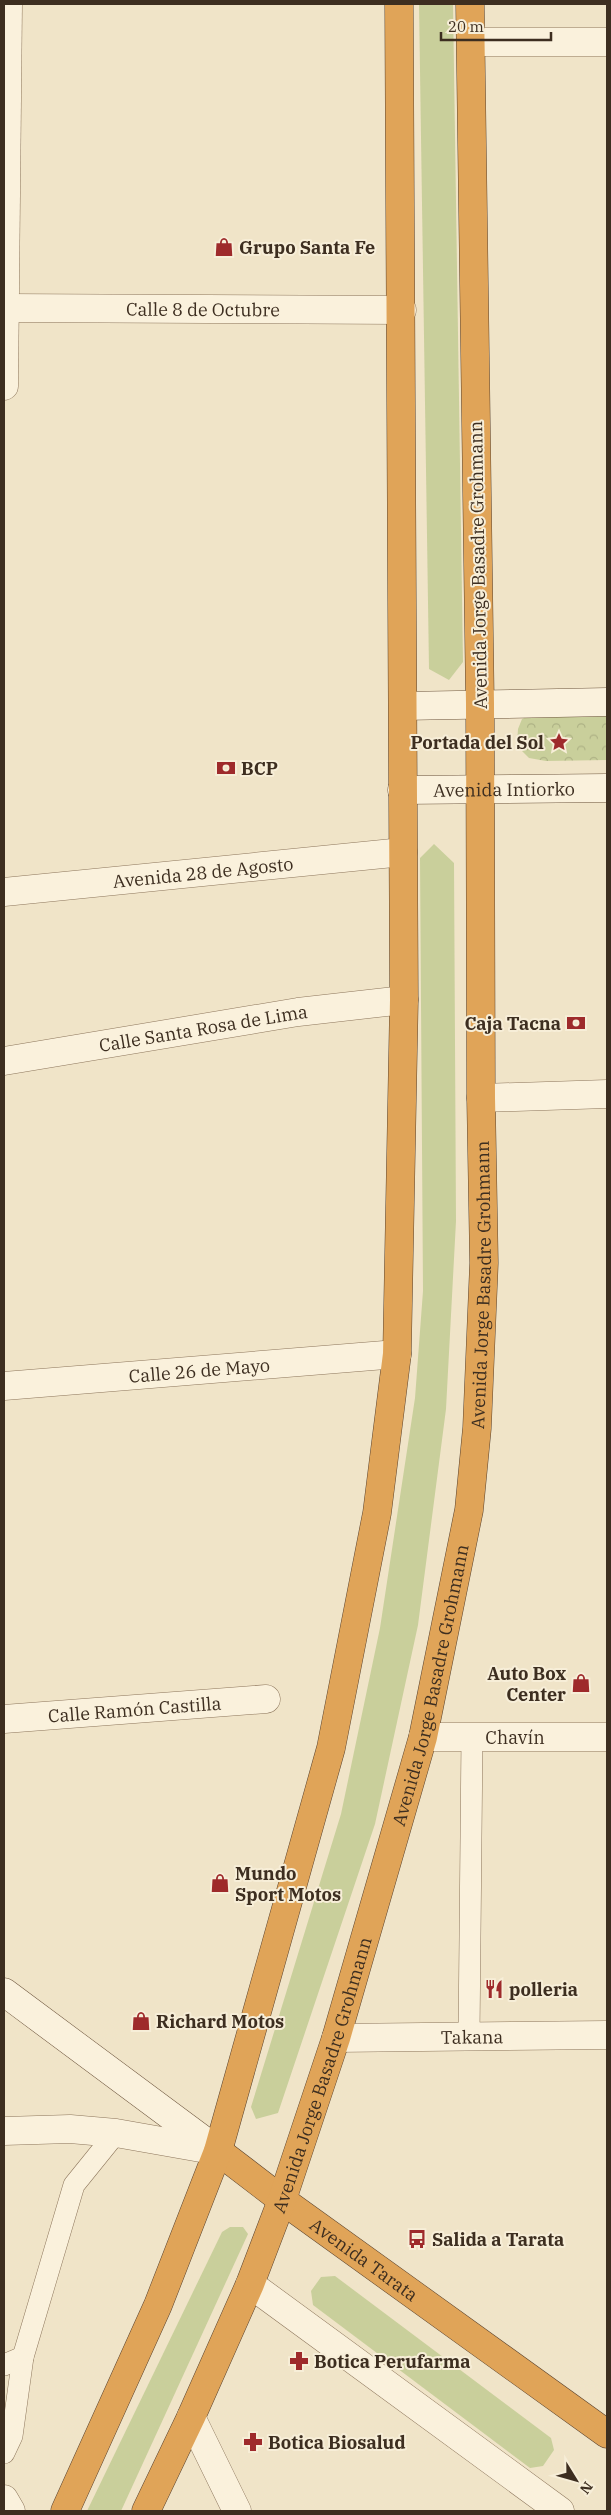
<svg xmlns="http://www.w3.org/2000/svg" width="611" height="2515" font-family="'IBM Plex Serif',serif">
<defs>
<pattern id="forest-crowns" width="20" height="18" patternUnits="userSpaceOnUse" patternTransform="scale(1.25)"><rect width="20" height="18" fill="#c9cf9b"/><path d="M2 6a3 3 0 1 1 6 0M12 15a3 3 0 1 1 6 0" fill="none" stroke="#aeb285"/></pattern>
</defs>
<rect width="100%" height="100%" fill="#f0e4c8"/>
<g fill="#c9cf9b">
<polygon points="419,4 453,4 463,662 449,680 429,669"/>
<polygon points="434,844 454,863 456,1221 446,1409 418,1625 375,1824 278,2113 256,2119 251,2107 341,1814 380,1628 415,1398 423,1291 420,858"/>
<polygon points="230,2227 243,2227 248,2234 121,2511 87,2511 222,2232"/>
<polygon points="335,2276 551,2438 554,2450 543,2466 530,2468 313,2305 311,2291 321,2277"/>
</g>
<polygon fill="url(#forest-crowns)" points="544,710 607,710 607,760 546,761 529,758 517,746 518,729 522,719"/>
<g fill="none" stroke-linecap="round" stroke-linejoin="round">
<g stroke="#8d765c" stroke-width="22">
<g id="lane">
<polyline points="469,2036 472,1738"/>
<polyline points="4,2365 23,2357"/>
<polyline points="4,2453 12,2436 23,2357 74,2185 116,2133"/>
</g>
</g>
<g stroke="#8d765c" stroke-width="29">
<g id="street">
<polyline points="471,42 607,42"/>
<path id="s1" d="M4 308 402 310"/>
<polyline points="4,386 8,4"/>
<path id="s2" d="M4 892 403 852"/>
<path id="s3" d="M4 1061 298 1012 404 1000"/>
<polyline points="481,1098 607,1094"/>
<path id="s4" d="M4 1386 397 1354"/>
<path id="s5" d="M4 1719 266 1699"/>
<path id="s6" d="M423 1737H607"/>
<path id="s7" d="M336 2038 607 2035"/>
<polyline points="4,2131 70,2129 116,2133 218,2151"/>
<polyline points="250,2284 560,2511"/>
<polyline points="191,2417 237,2511"/>
<polyline points="4,2499 11,2511"/>
</g>
</g>
<g stroke="#6f573f" stroke-width="29">
<g id="secondary">
<polyline points="403,706 607,702"/>
<path id="s8" d="M402 790 607 788"/>
<polyline points="4,1992 218,2151"/>
</g>
</g>
<g stroke="#5b4430" stroke-width="29">
<g id="highway">
<path id="s9" d="M218 2151 282 2200 607 2434"/>
<polyline points="65,2511 158,2305 218,2151 331,1748 377,1513 397,1354 404,1000 399,4"/>
<path id="s10" d="M146 2511 191 2417 250 2284 282 2200 336 2038 423 1737 469 1510 477 1428 484 1263 481 1098 480 703 470 4"/>
</g>
</g>
<use href="#lane" stroke="#faf1dc" stroke-width="21"/>
<use href="#street" stroke="#faf1dc" stroke-width="28"/>
<use href="#secondary" stroke="#faf1dc" stroke-width="28"/>
<use href="#highway" stroke="#e0a458" stroke-width="28"/>
</g>
<defs>
<g id="shop-bare" transform="scale(1.5)"><path d="M-5-2.5h2.3a2.7 3.5 0 0 1 5.4 0H5L5.5 6h-11ZM-1.5-2.5h3a1.5 2.3 0 0 0-3 0Z" fill="#9e2a2b" stroke="#f7eed8" stroke-width="2.5" paint-order="stroke"/></g>
<g id="sight-bare" transform="scale(1.5)"><path d="M0-6L1.8-2.2L6-1.7L2.9 1.2L3.7 5.4L0 3.3L-3.7 5.4L-2.9 1.2L-6-1.7L-1.8-2.2Z" fill="#9e2a2b" stroke="#f7eed8" stroke-width="2.5" paint-order="stroke"/></g>
<g id="bank-bare" transform="scale(1.5)"><path d="M-6-4H6V4H-6ZM0-2.3a2.3 2.3 0 1 0 0 4.6a2.3 2.3 0 1 0 0-4.6Z" fill="#9e2a2b" stroke="#f7eed8" stroke-width="2.5" paint-order="stroke"/></g>
<g id="restaurant-bare" transform="scale(1.5)"><path d="M-5-6h1v4h1v-4h1v4h1v-4h1v5L-1.5 .5V6h-2V.5L-5-1ZM5-6V6H3V1.5H1.5Q1.5-4 5-6Z" fill="#9e2a2b" stroke="#f7eed8" stroke-width="2.5" paint-order="stroke"/></g>
<g id="bus-bare" transform="scale(1.5)"><path d="M-5-6H5V4H4V6H2V4H-2V6H-4V4H-5ZM-3.5-4V0h7V-4ZM-3.5 1.2v1.5H-2V1.2ZM2 1.2v1.5H3.5V1.2Z" fill="#9e2a2b" stroke="#f7eed8" stroke-width="2.5" paint-order="stroke"/></g>
<g id="pharmacy-bare" transform="scale(1.5)"><path d="M-2-6h4v4h4v4h-4v4h-4v-4h-4v-4h4Z" fill="#9e2a2b" stroke="#f7eed8" stroke-width="2.5" paint-order="stroke"/></g>
</defs>
<g fill-rule="evenodd">
<use href="#shop-bare" x="224" y="247"/>
<use href="#sight-bare" x="559" y="742"/>
<use href="#bank-bare" x="226" y="768"/>
<use href="#bank-bare" x="576" y="1023"/>
<use href="#shop-bare" x="581" y="1683"/>
<use href="#shop-bare" x="220" y="1883"/>
<use href="#restaurant-bare" x="494" y="1989"/>
<use href="#shop-bare" x="141" y="2021"/>
<use href="#bus-bare" x="417" y="2239"/>
<use href="#pharmacy-bare" x="299" y="2361"/>
<use href="#pharmacy-bare" x="253" y="2442"/>
</g>
<g text-anchor="middle" dominant-baseline="central" stroke-width="4" stroke-linejoin="round" paint-order="stroke">
<g font-size="18" font-weight="bold" fill="#3d2e20" stroke="#f7eed8" text-anchor="start">
<text x="239" y="247">Grupo Santa Fe</text>
<text x="544" y="742" text-anchor="end">Portada del Sol</text>
<text x="241" y="768">BCP</text>
<text x="561" y="1023" text-anchor="end">Caja Tacna</text>
<text x="566" y="1673" text-anchor="end">Auto Box<tspan x="566" dy="21">Center</tspan></text>
<text x="235" y="1873">Mundo<tspan x="235" dy="21">Sport Motos</tspan></text>
<text x="509" y="1989">polleria</text>
<text x="156" y="2021">Richard Motos</text>
<text x="432" y="2239">Salida a Tarata</text>
<text x="314" y="2361">Botica Perufarma</text>
<text x="268" y="2442">Botica Biosalud</text>
</g>
<g font-size="18" fill="#3d2e20" stroke="#f7eed8">
<text stroke="none"><textPath href="#s1" startOffset="199">Calle 8 de Octubre</textPath></text>
<text transform="translate(478 565) rotate(-91)">Avenida Jorge Basadre Grohmann</text>
<text stroke="none"><textPath href="#s8" startOffset="102">Avenida Intiorko</textPath></text>
<text stroke="none"><textPath href="#s2" startOffset="200">Avenida 28 de Agosto</textPath></text>
<text stroke="none"><textPath href="#s3" startOffset="202">Calle Santa Rosa de Lima</textPath></text>
<text stroke="none"><textPath href="#s10" startOffset="1281">Avenida Jorge Basadre Grohmann</textPath></text>
<text stroke="none"><textPath href="#s4" startOffset="196">Calle 26 de Mayo</textPath></text>
<text stroke="none"><textPath href="#s10" startOffset="876">Avenida Jorge Basadre Grohmann</textPath></text>
<text stroke="none"><textPath href="#s5" startOffset="131">Calle Ramón Castilla</textPath></text>
<text stroke="none"><textPath href="#s6" startOffset="92">Chavín</textPath></text>
<text stroke="none"><textPath href="#s7" startOffset="136">Takana</textPath></text>
<text stroke="none"><textPath href="#s10" startOffset="471">Avenida Jorge Basadre Grohmann</textPath></text>
<text stroke="none"><textPath href="#s9" startOffset="182">Avenida Tarata</textPath></text>
</g>
</g>
<rect width="611" height="2515" fill="none" stroke="#3d2e20" stroke-width="10"/>
<g transform="translate(576 2480) rotate(127)" stroke="#f7eed8" stroke-width="4" paint-order="stroke">
<path d="M0-4L9 19L0 12L-9 19Z" fill="#3d2e20"/>
<text y="-8" font-size="14" font-weight="bold" text-anchor="middle" fill="#3d2e20">N</text>
</g>
<path d="M441 32v8h110v-8" fill="none" stroke="#3d2e20" stroke-width="2.5"/>
<text x="448" y="32" font-size="15" fill="#3d2e20" stroke="#f7eed8" stroke-width="4" paint-order="stroke">20 m</text>
</svg>
